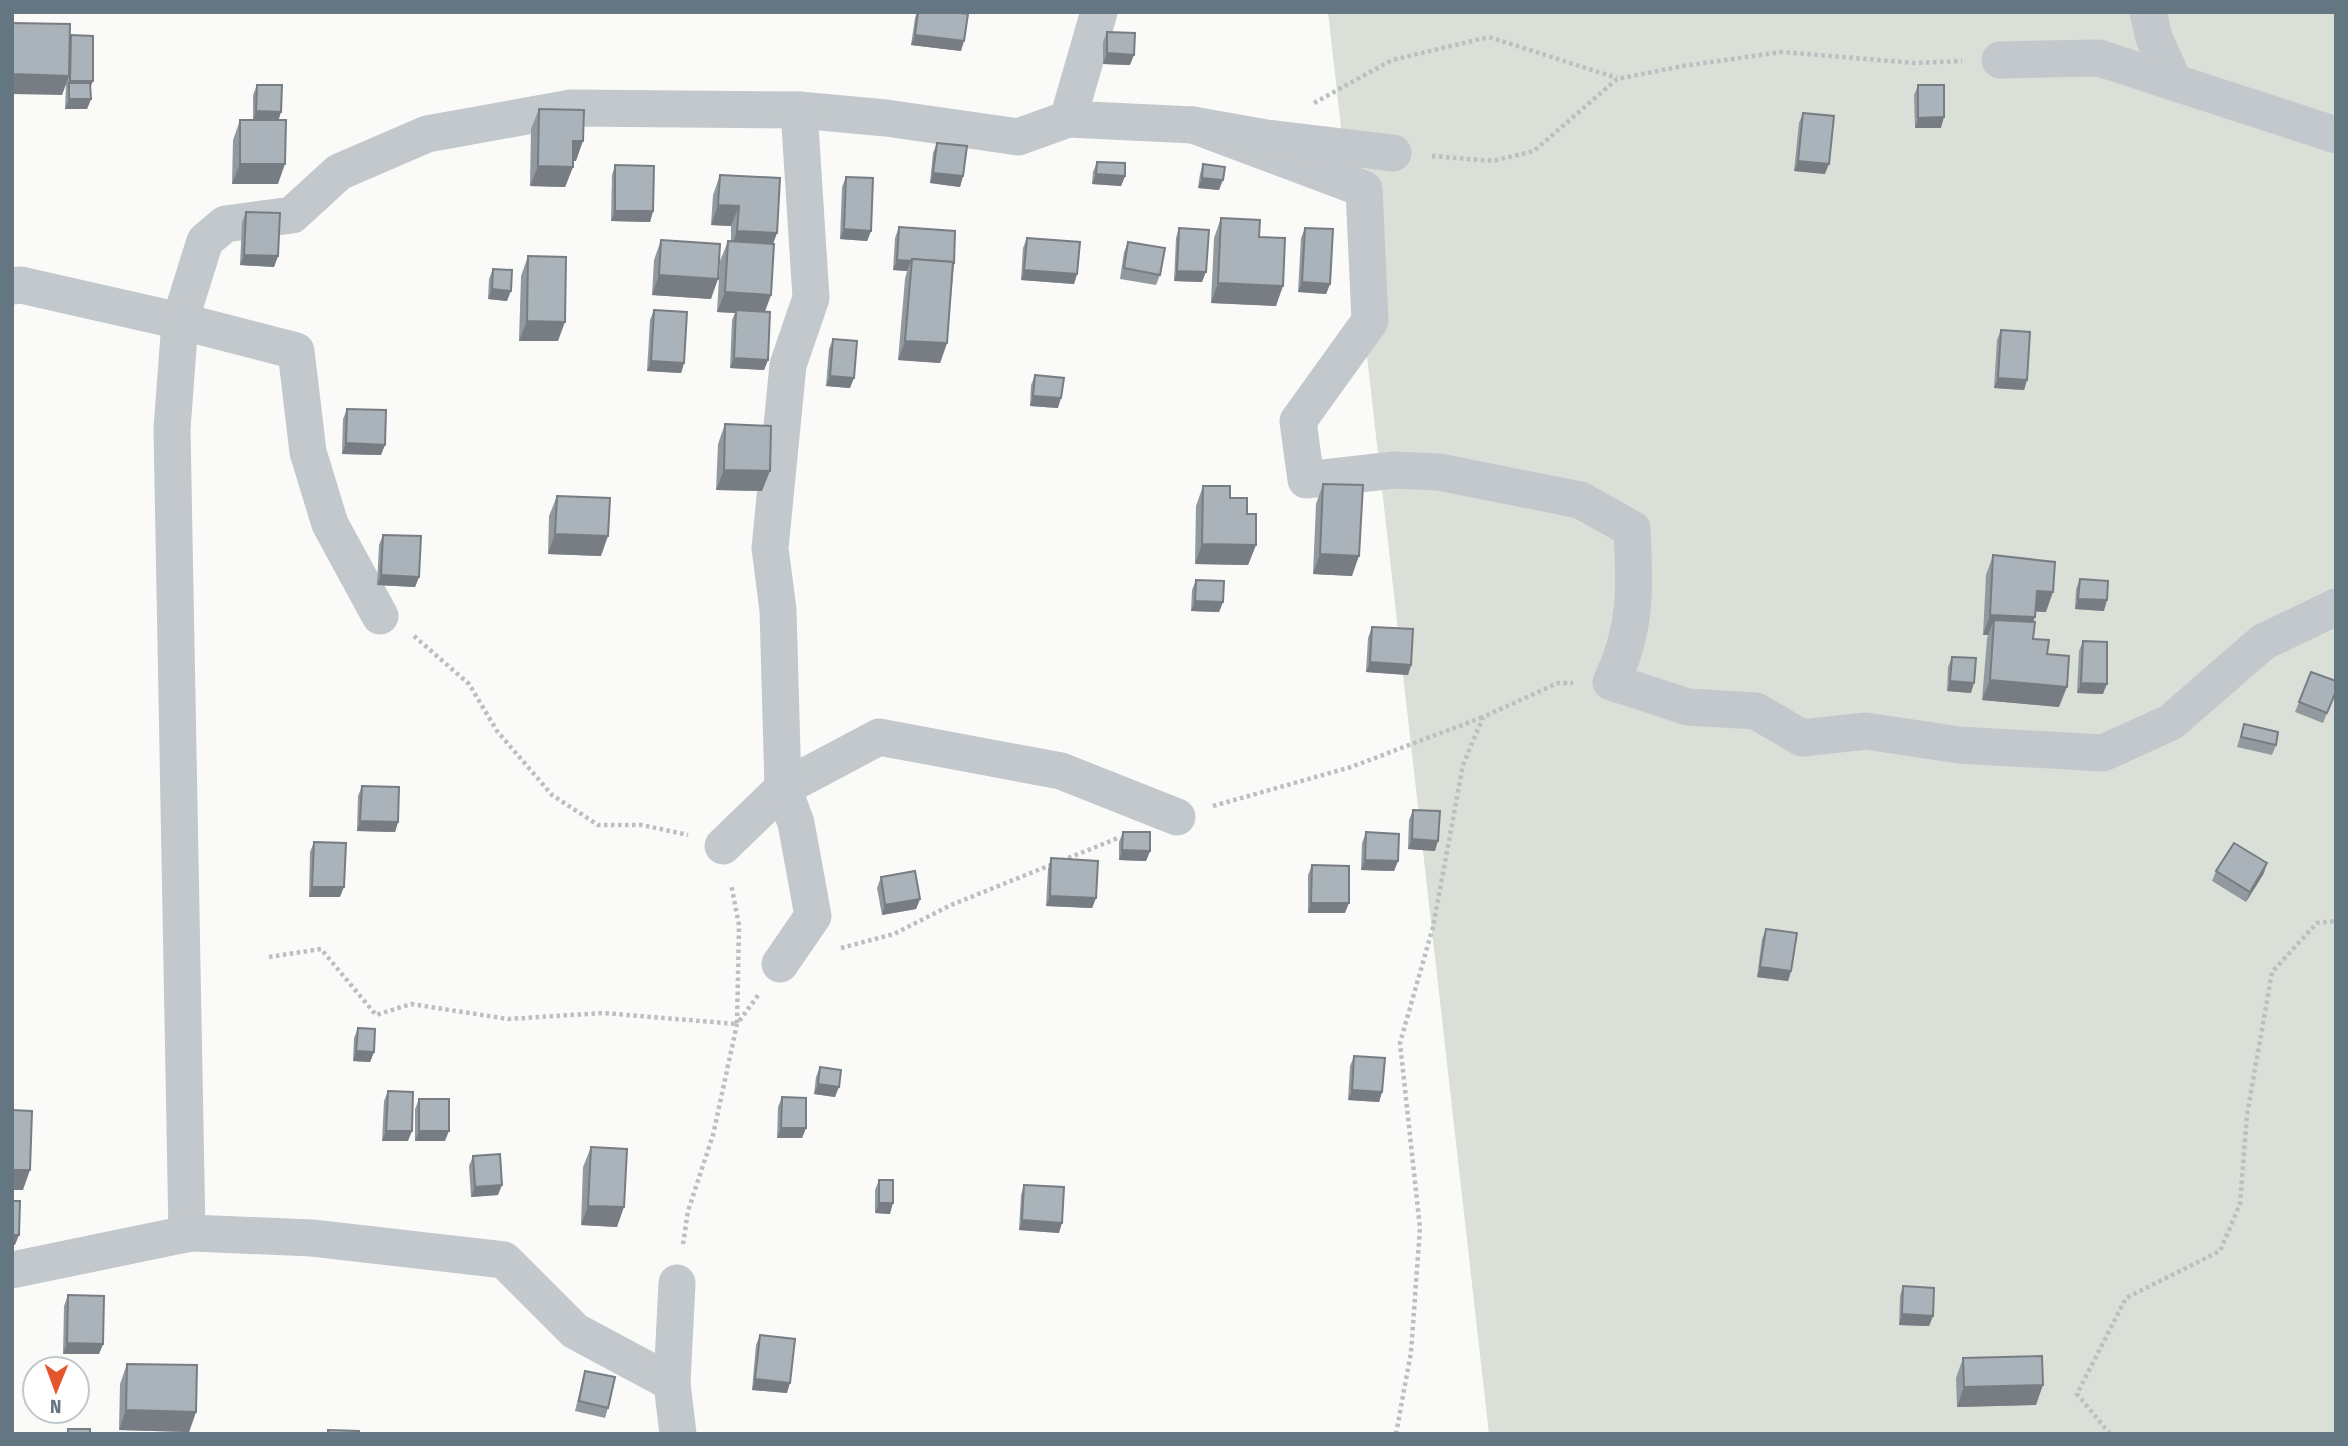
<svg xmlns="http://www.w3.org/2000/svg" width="2348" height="1446" font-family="'Fira Sans Condensed',sans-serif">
<rect width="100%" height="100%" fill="#fafaf8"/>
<polygon fill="#dadfd7" points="1328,12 2336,12 2336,1434 1489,1434"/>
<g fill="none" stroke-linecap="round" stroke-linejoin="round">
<g stroke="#bbbfc2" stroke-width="4.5" stroke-dasharray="3.5 3.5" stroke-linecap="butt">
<polyline points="1314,103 1392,60 1489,37 1617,78"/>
<polyline points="1432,156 1493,161 1534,151 1617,79 1683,66 1782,52 1915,63 1962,61"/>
<polyline points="414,636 469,684 497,731 552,795 598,825 642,825 688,835"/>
<polyline points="1213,806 1351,767 1483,717"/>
<polyline points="841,948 894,934 951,905 1118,838"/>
<polyline points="269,957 321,949 376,1015 411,1004 508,1019 603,1013 737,1024 739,925 731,884"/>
<polyline points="683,1244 688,1211 713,1135 737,1024 759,994"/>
<polyline points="1396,1434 1411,1352 1420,1228 1400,1043 1433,927 1463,765 1483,717 1558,683 1573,683"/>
<polyline points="2110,1434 2077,1394 2126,1298 2220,1251 2240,1204 2247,1115 2272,972 2317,923 2336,921"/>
</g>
<g stroke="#c3c8cc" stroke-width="37">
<polyline points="2148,12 2154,38 2170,73"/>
<polyline points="2000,60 2099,58 2336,135"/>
<polyline points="1068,119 1099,12"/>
<path d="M1193 125 1364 189 1370 321 1298 421 1306 480 1394 470 1439 472 1580 500 1632 529C1635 586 1637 630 1611 682L1688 707 1756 711 1802 738 1866 731 1959 745 2103 753 2171 722 2263 642 2336 607"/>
<polyline points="12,286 21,285 180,321 205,241 225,224 292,215 339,172 427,134 571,108 799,110 886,118 1018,137 1068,119 1193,125 1266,138 1393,153"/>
<polyline points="723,846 783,788 879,737 1061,771 1177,817"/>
<polyline points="780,964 813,916 796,823 783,788 778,610 770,548 788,365 811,298 799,110"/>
<polyline points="187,1234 172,429 180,321 296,351 308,452 330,524 380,616"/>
<polyline points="12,1270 191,1233 312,1238 504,1260 575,1331 672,1383"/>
<polyline points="677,1283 672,1383 678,1434"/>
</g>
</g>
<g fill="#929a9f">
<polygon points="917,12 918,12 961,51 911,45 915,18"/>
<polygon points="1107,32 1130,65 1103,64 1103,42"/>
<polygon points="70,37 91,86 91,99 87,109 65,109 66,83 62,95"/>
<polygon points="257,85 278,120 278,184 232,184 233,140 240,120 253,120 253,95"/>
<polygon points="1918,85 1941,128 1915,128 1914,95"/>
<polygon points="539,109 576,161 573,161 573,167 565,187 530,186 531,129"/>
<polygon points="1803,113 1825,174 1794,171 1799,123"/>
<polygon points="937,143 963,176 960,187 930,183 933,153"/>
<polygon points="1097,162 1125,176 1121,186 1092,184 1093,172"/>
<polygon points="1203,164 1219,190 1198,188 1200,174"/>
<polygon points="615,165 653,211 650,222 611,221 612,175"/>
<polygon points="720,175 773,244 771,295 765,312 768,360 764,370 730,368 732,320 735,313 717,312 720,261 728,241 731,242 731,226 711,225 713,195"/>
<polygon points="846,177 871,231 867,241 840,239 842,187"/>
<polygon points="246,212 278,256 274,267 240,265 242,222"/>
<polygon points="1221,218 1259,237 1276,306 1211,303 1214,238"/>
<polygon points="899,227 954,264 947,343 940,363 898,360 905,279 907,271 893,270 895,238"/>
<polygon points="1179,228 1202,282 1174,281 1176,238"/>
<polygon points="1305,228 1330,284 1326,294 1298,292 1301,238"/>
<polygon points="1027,238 1077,274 1074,284 1021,280 1023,248"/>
<polygon points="661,240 711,299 652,295 654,260"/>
<polygon points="1128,242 1160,275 1156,285 1120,279 1124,252"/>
<polygon points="528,256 558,341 519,341 521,276"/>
<polygon points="493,269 507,301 488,299 489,279"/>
<polygon points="654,310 684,363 681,373 647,371 650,320"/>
<polygon points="2001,330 2027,380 2024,390 1994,388 1997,340"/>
<polygon points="833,339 850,388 826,386 829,349"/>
<polygon points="1035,375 1058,408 1030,406 1031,385"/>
<polygon points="347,409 381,455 342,454 343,419"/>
<polygon points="725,424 762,491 716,490 718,444"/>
<polygon points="1323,484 1352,576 1313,574 1316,504"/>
<polygon points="1203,486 1230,498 1247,514 1256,545 1248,565 1195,564 1196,506"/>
<polygon points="557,496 601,556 548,554 549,516"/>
<polygon points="383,535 419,577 415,587 377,585 379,545"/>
<polygon points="1993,555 2046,612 2035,611 2033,622 2033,639 2047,654 2059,707 1982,700 1987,639 1988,635 1983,635 1986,575"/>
<polygon points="2080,579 2104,611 2075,609 2076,589"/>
<polygon points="1196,580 1223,602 1219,612 1191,611 1192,590"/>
<polygon points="1372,627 1411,665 1408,675 1366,672 1368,638"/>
<polygon points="2083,641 2103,694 2077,693 2079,651"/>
<polygon points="1952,657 1971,693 1947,691 1948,667"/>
<polygon points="2311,672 2336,692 2323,723 2295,712"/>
<polygon points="2244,724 2276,745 2272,755 2237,747"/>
<polygon points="362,786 398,822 395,832 357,831 358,796"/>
<polygon points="1413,810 1435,851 1408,849 1409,820"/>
<polygon points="1123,832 1150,851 1146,861 1119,860 1119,842"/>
<polygon points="1366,832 1398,861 1394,871 1361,870 1362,843"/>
<polygon points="314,842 340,897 309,897 310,852"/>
<polygon points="1051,858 1096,898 1092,908 1046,906 1048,869"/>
<polygon points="1312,865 1345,913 1308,913 1308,875"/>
<polygon points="2216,871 2264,873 2246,902 2212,881"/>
<polygon points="881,877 920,899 916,909 882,915 877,888"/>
<polygon points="1766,929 1791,971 1788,981 1757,977 1762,939"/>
<polygon points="358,1028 374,1052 370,1062 353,1061 354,1038"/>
<polygon points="1354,1056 1382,1092 1379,1102 1348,1100 1350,1066"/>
<polygon points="820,1067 835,1097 814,1094 816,1077"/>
<polygon points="388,1091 408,1141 382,1141 384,1101"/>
<polygon points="782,1097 806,1128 802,1138 777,1138 778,1107"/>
<polygon points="419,1099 445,1141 415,1141 415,1109"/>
<polygon points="591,1147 617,1227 581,1225 583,1167"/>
<polygon points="473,1156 498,1195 471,1197 469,1166"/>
<polygon points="879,1180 890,1214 875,1213 875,1190"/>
<polygon points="1024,1185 1059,1233 1019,1230 1021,1195"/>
<polygon points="1903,1286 1933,1316 1929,1326 1899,1325 1900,1296"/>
<polygon points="68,1295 103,1344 99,1354 63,1354 64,1306"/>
<polygon points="760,1335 787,1393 752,1390 756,1345"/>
<polygon points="1963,1358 2036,1405 1957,1407 1956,1378"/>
<polygon points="127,1364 196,1412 189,1432 119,1430 120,1384"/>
<polygon points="585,1371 608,1408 605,1418 575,1411 582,1381"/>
</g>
<g fill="#777d82">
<polygon points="915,35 964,41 961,51 911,45"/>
<polygon points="1107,53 1134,55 1130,65 1103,64"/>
<polygon points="12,74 69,76 62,95 12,94"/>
<polygon points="70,81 93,81 89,91 69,83 66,91"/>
<polygon points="69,99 91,99 87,109 65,109"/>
<polygon points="256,111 281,112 278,122 253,121"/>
<polygon points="1944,117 1941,128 1915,128 1918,118"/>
<polygon points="573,141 583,141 576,161 566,161"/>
<polygon points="1798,161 1829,164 1825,174 1794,171"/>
<polygon points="240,164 285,164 278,184 232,184"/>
<polygon points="538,166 573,167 565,187 530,186"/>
<polygon points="933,173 963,176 960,187 930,183"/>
<polygon points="1096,174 1125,176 1121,186 1092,184"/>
<polygon points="1202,178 1223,180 1219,190 1198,188"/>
<polygon points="718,205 739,206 731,226 711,225"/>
<polygon points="615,211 653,211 650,222 611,221"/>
<polygon points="844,229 871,231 867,241 840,239"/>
<polygon points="737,231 777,233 770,253 730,250"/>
<polygon points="244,255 278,256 274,267 240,265"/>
<polygon points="897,260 911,261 907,271 893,270"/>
<polygon points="1024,270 1077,274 1074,284 1021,280"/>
<polygon points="1177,271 1206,272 1202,282 1174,281"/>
<polygon points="659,275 718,279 711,299 652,295"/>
<polygon points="1302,282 1330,284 1326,294 1298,292"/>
<polygon points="1218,283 1283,286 1276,306 1211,303"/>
<polygon points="492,289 511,291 507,301 488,299"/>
<polygon points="725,292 771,295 763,315 736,310 735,313 717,312"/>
<polygon points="527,321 565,322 558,341 519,341"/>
<polygon points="905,341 947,343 940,363 898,360"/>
<polygon points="734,358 768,360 764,370 730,368"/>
<polygon points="651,361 684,363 681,373 647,371"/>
<polygon points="830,376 854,378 850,388 826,386"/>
<polygon points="1998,378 2027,380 2024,390 1994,388"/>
<polygon points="1033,396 1061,398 1058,408 1030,406"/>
<polygon points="346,443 385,445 381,455 342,454"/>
<polygon points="724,470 770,471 762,491 716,490"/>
<polygon points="555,534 608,536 601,556 548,554"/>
<polygon points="1202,544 1256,545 1248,565 1195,564"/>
<polygon points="1320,554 1359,556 1352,576 1313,574"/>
<polygon points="381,575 419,577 415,587 377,585"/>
<polygon points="2037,591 2053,592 2046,612 2029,611"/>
<polygon points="2078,599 2107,600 2104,611 2075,609"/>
<polygon points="1195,601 1223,602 1219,612 1191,611"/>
<polygon points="1990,615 2035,617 2028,637 1994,620 1988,635 1983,635"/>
<polygon points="1370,662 1411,665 1408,675 1366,672"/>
<polygon points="1990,680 2067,687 2059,707 1982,700"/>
<polygon points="1950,681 1974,683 1971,693 1947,691"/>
<polygon points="2081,683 2107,684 2103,694 2077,693"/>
<polygon points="360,821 398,822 395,832 357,831"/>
<polygon points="1412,839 1438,841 1435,851 1408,849"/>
<polygon points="1122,850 1150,851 1146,861 1119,860"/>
<polygon points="1365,860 1398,861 1394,871 1361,870"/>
<polygon points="2267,863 2264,873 2246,902 2250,892"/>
<polygon points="312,887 344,887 340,897 309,897"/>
<polygon points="1050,896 1096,898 1092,908 1046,906"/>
<polygon points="920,899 916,909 882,915 885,905"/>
<polygon points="1311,903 1349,903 1345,913 1308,913"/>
<polygon points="1760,967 1791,971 1788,981 1757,977"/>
<polygon points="356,1051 374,1052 370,1062 353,1061"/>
<polygon points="818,1084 839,1087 835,1097 814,1094"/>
<polygon points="1352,1090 1382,1092 1379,1102 1348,1100"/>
<polygon points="781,1128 806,1128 802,1138 777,1138"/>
<polygon points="386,1131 412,1131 408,1141 382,1141"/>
<polygon points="419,1131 449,1131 445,1141 415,1141"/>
<polygon points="12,1170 30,1170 23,1190 12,1190"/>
<polygon points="502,1185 498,1195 471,1197 475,1187"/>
<polygon points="879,1203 893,1203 890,1214 875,1213"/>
<polygon points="588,1206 624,1207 617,1227 581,1225"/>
<polygon points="1022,1220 1062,1223 1059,1233 1019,1230"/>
<polygon points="12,1235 19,1235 15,1245 12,1245"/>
<polygon points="1902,1314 1933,1316 1929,1326 1899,1325"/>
<polygon points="67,1343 103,1344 99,1354 63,1354"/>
<polygon points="755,1379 790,1383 787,1393 752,1390"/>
<polygon points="2043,1385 2036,1405 1957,1407 1964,1387"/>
<polygon points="126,1410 196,1412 189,1432 119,1430"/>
</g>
<g fill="#aab3b9" stroke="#777d82" stroke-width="2">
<polygon points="918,12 953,12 968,14 964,41 915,35"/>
<polygon points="12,23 70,24 69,76 12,74"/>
<polygon points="1107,32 1135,33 1134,55 1107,53"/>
<polygon points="71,35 93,36 93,81 70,81"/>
<polygon points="69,83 90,83 91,99 69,99"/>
<polygon points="257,85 282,85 281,112 256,111"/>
<polygon points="1918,85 1944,85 1944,117 1918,118"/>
<polygon points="539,109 584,110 583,141 573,141 573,167 538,166"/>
<polygon points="1803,113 1834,116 1829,164 1798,161"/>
<polygon points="240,120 286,120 285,164 240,164"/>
<polygon points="937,143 967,146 963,176 933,173"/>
<polygon points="1097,162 1125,163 1125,176 1096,174"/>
<polygon points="1203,164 1225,167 1223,180 1202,178"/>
<polygon points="615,165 654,166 653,211 615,211"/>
<polygon points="720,175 780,178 777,233 737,231 739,206 718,205"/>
<polygon points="846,177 873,178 871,231 844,229"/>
<polygon points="246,212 280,213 278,256 244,255"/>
<polygon points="1221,218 1260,220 1259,237 1285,238 1283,286 1218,283"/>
<polygon points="899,227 955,231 954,264 953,262 912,259 912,261 897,260"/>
<polygon points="1179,228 1209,230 1206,272 1177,271"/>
<polygon points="1305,228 1333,229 1330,284 1302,282"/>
<polygon points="1027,238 1080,242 1077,274 1024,270"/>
<polygon points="661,240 720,244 718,279 659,275"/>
<polygon points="728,241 774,244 771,295 725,292"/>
<polygon points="1128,242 1165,248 1160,275 1124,268"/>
<polygon points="528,256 566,257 565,322 527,321"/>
<polygon points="912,259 953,262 947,343 905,341"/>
<polygon points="493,269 512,270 511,291 492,289"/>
<polygon points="654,310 687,312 684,363 651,361"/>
<polygon points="736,310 770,312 768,360 734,358"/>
<polygon points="2001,330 2030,332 2027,380 1998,378"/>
<polygon points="833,339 857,341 854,378 830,376"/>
<polygon points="1035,375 1064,378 1061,398 1033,396"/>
<polygon points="347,409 386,410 385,445 346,443"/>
<polygon points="725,424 771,426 770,471 724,470"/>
<polygon points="1323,484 1363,485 1359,556 1320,554"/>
<polygon points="1203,486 1230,486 1230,498 1247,498 1247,514 1256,514 1256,545 1202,544"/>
<polygon points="557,496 610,498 608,536 555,534"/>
<polygon points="383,535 421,536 419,577 381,575"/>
<polygon points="1993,555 2055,562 2053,592 2037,591 2035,617 1990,615"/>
<polygon points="2080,579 2108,581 2107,600 2078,599"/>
<polygon points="1196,580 1224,581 1223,602 1195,601"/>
<polygon points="1994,620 2035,622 2033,639 2049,640 2047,654 2069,656 2067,687 1990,680"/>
<polygon points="1372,627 1413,629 1411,665 1370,662"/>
<polygon points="2083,641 2107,642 2107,684 2081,683"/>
<polygon points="1952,657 1976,658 1974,683 1950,681"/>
<polygon points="2311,672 2336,681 2336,691 2327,713 2299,702"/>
<polygon points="2244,724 2278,732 2276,745 2241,737"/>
<polygon points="362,786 399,787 398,822 360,821"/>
<polygon points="1413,810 1440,811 1438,841 1412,839"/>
<polygon points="1123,832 1150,832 1150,851 1122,850"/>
<polygon points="1366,832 1399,834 1398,861 1365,860"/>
<polygon points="314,842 346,843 344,887 312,887"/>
<polygon points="2234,843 2267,863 2250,892 2216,871"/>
<polygon points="1051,858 1098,861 1096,898 1050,896"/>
<polygon points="1312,865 1349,866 1349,903 1311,903"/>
<polygon points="915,871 920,899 885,905 881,877"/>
<polygon points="1766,929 1797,933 1791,971 1760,967"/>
<polygon points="358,1028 375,1029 374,1052 356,1051"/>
<polygon points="1354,1056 1385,1058 1382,1092 1352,1090"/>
<polygon points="820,1067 841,1070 839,1087 818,1084"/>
<polygon points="388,1091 413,1092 412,1131 386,1131"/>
<polygon points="782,1097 806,1098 806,1128 781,1128"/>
<rect x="419" y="1099" width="30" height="32"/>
<polygon points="12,1110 32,1111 30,1170 12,1170"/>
<polygon points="591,1147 627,1149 624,1207 588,1206"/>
<polygon points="500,1154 502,1185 475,1187 473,1156"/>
<rect x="879" y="1180" width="14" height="23"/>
<polygon points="1024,1185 1064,1187 1062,1223 1022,1220"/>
<polygon points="12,1201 20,1201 19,1235 12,1235"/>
<polygon points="1903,1286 1934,1288 1933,1316 1902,1314"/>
<polygon points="68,1295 104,1296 103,1344 67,1343"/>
<polygon points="760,1335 795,1339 790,1383 755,1379"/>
<polygon points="2042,1356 2043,1385 1964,1387 1963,1358"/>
<polygon points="127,1364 197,1365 196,1412 126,1410"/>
<polygon points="585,1371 615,1377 608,1408 579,1401"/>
<rect x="68" y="1429" width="22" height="5"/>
<polygon points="328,1430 359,1431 359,1434 328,1434"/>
</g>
<rect width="2348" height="1446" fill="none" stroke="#657683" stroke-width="28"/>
<g transform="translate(56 1390) rotate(181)"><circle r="33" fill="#ffffff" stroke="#c1c8cd" stroke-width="2"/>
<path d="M0-5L12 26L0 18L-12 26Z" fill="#e4572e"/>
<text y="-10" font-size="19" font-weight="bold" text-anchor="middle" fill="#657683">N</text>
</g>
</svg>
